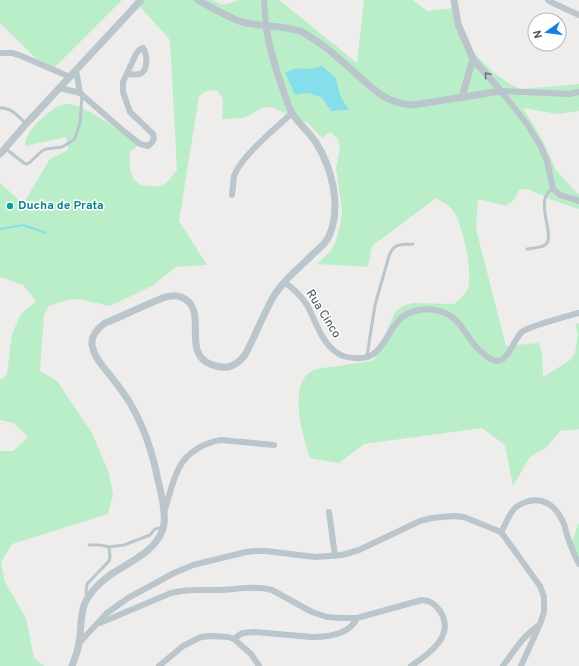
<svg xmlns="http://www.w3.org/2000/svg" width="579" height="666" font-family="Overpass,sans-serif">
<rect width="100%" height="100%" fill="#efecec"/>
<g fill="#b9eec8" fill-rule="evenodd">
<polygon points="0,0 122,0 50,72 0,23"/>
<path d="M134 0H211L223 5 239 0H279L357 63 364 0H413L427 11 455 8 471 48 478 57 493 72 510 84 520 89 569 85 579 84V111L558 114 523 108 542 139 556 170 577 193 579 194V209L552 200 528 189 519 190 514 200 506 206 478 199 476 229 506 346 539 343 542 353 543 377 569 361 575 353 578 333 575 325 579 323V429L560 431 547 447 530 457 513 486 505 445 482 428 364 444 339 463 310 458C303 437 285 378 317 369 325 367 335 367 344 365 354 364 364 362 374 360L395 312 403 306 413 303 454 304C458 300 466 294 468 288 473 272 463 226 454 212 450 206 442 202 436 198L372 246 368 267 317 264 331 250 336 241 341 221 342 211 336 168 340 148 338 139 330 132 322 138 308 123 272 107 262 108 244 118 222 119 223 99 218 91 208 90 199 96 179 221 207 265 176 267 152 286 110 306 79 299 68 300 49 306 44 315 40 371 57 381 92 433 109 473 113 494 108 514 12 544 1 562 5 582 26 618 34 658 44 666H0V451H13L28 437 14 423 0 420V380L7 375 12 334 21 314 36 301 23 285 0 277V183L19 200 20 209 50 159 68 150 66 137 25 146C25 143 26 140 27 137 30 130 39 120 45 116 50 111 59 104 66 104 84 103 124 134 139 145L130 151C129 166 129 185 148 186 153 187 159 187 164 184 169 182 173 174 177 170L170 40ZM296 68 310 69 336 78 340 95 349 110 331 111 321 97 307 93Z"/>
<polygon points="579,523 579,567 577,562 571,544"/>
</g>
<polygon fill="#85dfeb" points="322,66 336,78 340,95 349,110 331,111 321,97 307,93 295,95 285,73 296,68 310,69"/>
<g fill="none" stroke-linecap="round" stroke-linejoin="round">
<polyline stroke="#85dfeb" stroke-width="2" points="0,229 23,225 46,233"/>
<g stroke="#bac5cc" stroke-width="3">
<path d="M0 108C11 107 19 117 26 124"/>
<polyline points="6,149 24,163 27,164 29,163 42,151 46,149 62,147 72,141 75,138 80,123 82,95"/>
<path d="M527 249C532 248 539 248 543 246 558 240 536 207 548 193 549 191 551 190 553 189"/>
<path d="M367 356 375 305 389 256C394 243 400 245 413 244"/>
<polyline points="89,545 100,545 109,547 124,545 150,535 155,529 163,527"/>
<polyline points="88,597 86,592 87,584 109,561 110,557 109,547"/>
</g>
<g stroke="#bac5cc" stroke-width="6">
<polyline points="264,0 266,26"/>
<polyline points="548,0 551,2 579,15"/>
<polyline points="0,53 12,53 19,55 70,77"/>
<polyline points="60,88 80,93 76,70"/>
<polyline points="501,91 527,124 541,147 547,161 553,189 560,195 579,201"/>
<polyline points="501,91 569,94 579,92"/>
<path d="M80 93 120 128 140 144 148 146C153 142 155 139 153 134L130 112 123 92V82L136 54 139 50 143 48C147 54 149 70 140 74 136 75 131 74 127 74"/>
<path d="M232 195C233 189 233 182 234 176 241 156 276 128 292 113"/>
<path d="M284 282C293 288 301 296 307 305 317 323 322 347 343 356 346 357 351 358 355 358 383 361 385 332 402 317 406 314 411 312 415 311 432 306 451 312 461 326 469 337 473 346 484 354 487 357 492 360 497 361 509 361 514 338 522 332 525 329 531 328 535 326 550 321 564 317 579 313"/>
<path d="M164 512C169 498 172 481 179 468 186 453 205 442 221 440L274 445"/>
<polyline points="329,512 335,556"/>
<path d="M501 532C506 524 509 514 515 508 519 504 524 503 529 501 544 498 554 505 561 518 565 524 566 532 568 538 571 547 575 556 579 564"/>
<path d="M100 623 171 593C179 591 188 590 196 590 202 590 209 590 215 590 234 590 254 585 272 590L312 612 327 617 341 618H357L422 600C431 601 435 604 440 611 456 635 429 654 411 666"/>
<path d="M234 639 239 635 243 633 254 632 312 637C328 637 350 634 357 618"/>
<polyline points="80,642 107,613 128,598 174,573 193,565 246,552 257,551 266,551 315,557 342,555 359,550 420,521 432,518 453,516 464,517 501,532 540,586 544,597 544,612 540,624 521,666"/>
<polyline points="159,666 183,646 201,637 210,636 228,637 234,639 251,654 259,666"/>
<path d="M503 666C515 650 522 637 539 625"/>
</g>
<g stroke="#bac5cc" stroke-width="7">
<path d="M198 0C212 8 227 17 242 22 261 27 281 25 300 31 303 32 307 35 310 37 326 46 340 59 353 71 372 88 386 104 413 105L501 91"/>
<polyline points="454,0 458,24 473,59 501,91"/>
<polyline points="462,97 473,59"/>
<polyline points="0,154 26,124 141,0"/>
<path d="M72 666C75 658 78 651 79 643 82 628 79 609 89 596 94 588 102 581 110 575 129 562 160 550 164 524 166 511 161 493 158 480 153 455 143 425 130 403 124 393 116 383 109 374 102 365 94 357 92 345 91 336 98 328 105 323 123 316 140 307 158 300 162 298 167 296 172 296 178 295 185 298 189 302 204 319 184 353 210 364 215 366 222 368 228 367 234 366 241 360 245 355 248 350 250 344 253 339 258 327 264 315 270 303 279 284 296 271 311 256 317 250 326 244 329 236 342 207 332 167 315 141 308 131 298 123 292 113 288 105 285 96 282 87 275 67 269 47 266 26"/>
</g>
</g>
<defs><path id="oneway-chevron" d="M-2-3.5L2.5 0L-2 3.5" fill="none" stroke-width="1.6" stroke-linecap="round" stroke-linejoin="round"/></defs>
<use stroke="#67747c" href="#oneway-chevron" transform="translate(487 75) rotate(-131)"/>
<circle fill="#0f9aa8" stroke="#fff" stroke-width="1.5" cx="10" cy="206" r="4"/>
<g text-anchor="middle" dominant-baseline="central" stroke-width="3" stroke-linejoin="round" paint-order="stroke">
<g font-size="12" font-weight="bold" fill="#0d838f" stroke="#fff" text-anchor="start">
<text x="18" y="206">Ducha de Prata</text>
</g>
<g font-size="12" fill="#445159" stroke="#fff">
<text transform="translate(323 314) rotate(58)">Rua Cinco</text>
</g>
</g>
<g transform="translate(547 32) rotate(256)"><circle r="19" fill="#ffffff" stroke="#b4b9bd"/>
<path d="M0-3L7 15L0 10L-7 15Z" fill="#1880dc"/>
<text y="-6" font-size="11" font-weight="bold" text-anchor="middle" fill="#445159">N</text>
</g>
</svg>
